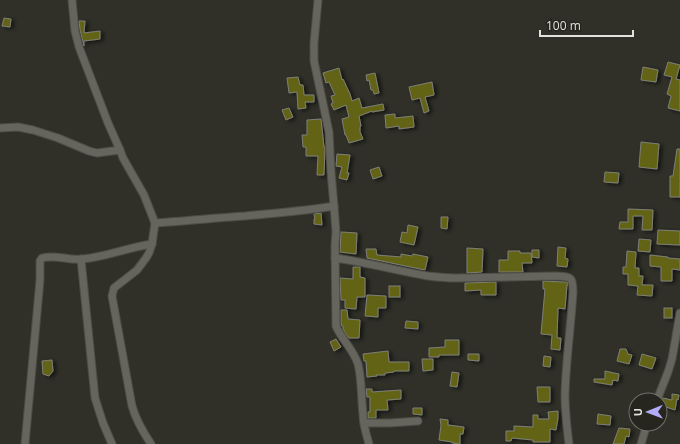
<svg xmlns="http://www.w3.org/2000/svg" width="680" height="444" font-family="'Open Sans',sans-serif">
<defs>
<filter id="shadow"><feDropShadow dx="3" dy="1.5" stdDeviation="2" flood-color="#0009"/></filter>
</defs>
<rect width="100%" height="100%" fill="#303029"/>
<g fill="#636416" stroke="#7e7f76" filter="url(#shadow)">
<polygon points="4,18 11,19 10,27 2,26"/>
<polygon points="79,21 85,21 84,33 100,31 100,39 84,41 84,46 80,30"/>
<polygon points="668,62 680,65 676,79 680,80 680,111 668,108 671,96 667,94 672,77 664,75"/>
<polygon points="643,67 658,70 656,82 641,80"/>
<polygon points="339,68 342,80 343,79 350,94 352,101 359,98 362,108 383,104 384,110 372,112 372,111 359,116 361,126 360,127 360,132 363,139 349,143 346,135 345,135 342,119 349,117 346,105 334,110 331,104 333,103 331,96 335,95 329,82 326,83 323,73"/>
<polygon points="375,73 379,93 374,94 373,90 371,90 369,80 367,81 366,75"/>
<polygon points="298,77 300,85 303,85 304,95 314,95 314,102 305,102 306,108 298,109 297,92 289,93 287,78"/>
<polygon points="432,82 434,95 425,97 429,111 424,113 420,98 412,100 409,87"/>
<polygon points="289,108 293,117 286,120 282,110"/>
<polygon points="395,114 395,118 413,116 414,127 399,129 399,126 386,128 385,115"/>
<polygon points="321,119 324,147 325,147 324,175 317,175 318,156 306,156 306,147 303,147 302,135 307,135 307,120"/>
<polygon points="641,142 659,144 657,169 639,167"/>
<polygon points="677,149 680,149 680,197 670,197 670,176 673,176"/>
<polygon points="337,154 350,155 347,173 349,173 347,180 339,178 342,167 336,166"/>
<polygon points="379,167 382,176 373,179 370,170"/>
<polygon points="605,172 619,173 618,183 604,182"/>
<polygon points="628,209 653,210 652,230 642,230 643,216 633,216 633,229 619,229 620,222 628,222"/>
<polygon points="321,213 322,225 314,224 314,219 315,219 314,214"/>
<polygon points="441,217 448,217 447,229 441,228"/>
<polygon points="408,225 418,227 414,245 400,242 402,232 407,233"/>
<polygon points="658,230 680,231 680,245 657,244"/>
<polygon points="341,232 357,233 356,254 340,252"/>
<polygon points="639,239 651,240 650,252 638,251"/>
<polygon points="558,247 566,248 565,258 568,259 567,267 557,266"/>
<polygon points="467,248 483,249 482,272 467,273"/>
<polygon points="366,249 376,249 377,255 401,257 401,254 412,256 413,254 428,257 425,270 367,258"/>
<polygon points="532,250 539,250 539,258 532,257"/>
<polygon points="508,251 520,251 520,253 531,253 532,263 522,263 523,272 499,272 499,260 508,260"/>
<polygon points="627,251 636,252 635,268 639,268 639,276 643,276 642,285 653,285 652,296 637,295 638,286 628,285 628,274 623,274 623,267 626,267"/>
<polygon points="650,255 668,257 668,258 680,259 680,270 672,269 672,281 661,281 661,267 650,266"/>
<polygon points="353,267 360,267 360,277 365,278 365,297 357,297 356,309 345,308 345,300 341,300 340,278 353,279"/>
<polygon points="543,281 564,282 567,282 568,284 568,285 567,285 565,309 558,308 557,338 561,338 560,350 551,349 552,335 541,334 545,289 543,289"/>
<polygon points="496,282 496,295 481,295 481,290 465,291 465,283"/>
<rect x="389" y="286" width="11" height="11"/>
<polygon points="367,295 386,296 386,308 378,308 378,317 365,316"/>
<rect x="664" y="308" width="8" height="10"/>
<polygon points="341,310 347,310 348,319 360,320 359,338 349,338 345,333 343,329 343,326 342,326 341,325"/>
<polygon points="406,321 418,322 418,329 405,328"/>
<polygon points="336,339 341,347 334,351 330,342"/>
<polygon points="445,340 459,340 459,355 439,355 439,357 429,357 429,348 445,347"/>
<polygon points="620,349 626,349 628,354 632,355 629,364 617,361"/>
<polygon points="388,351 389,362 409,362 409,371 394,371 394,372 385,373 385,375 376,375 377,376 367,377 366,361 364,361 363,354"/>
<polygon points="468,354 479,354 479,361 468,360"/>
<polygon points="642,354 656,358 652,369 639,365"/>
<polygon points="544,356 551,357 550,367 543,366"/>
<polygon points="422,359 433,359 433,370 423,371"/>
<polygon points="52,360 53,371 49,376 43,374 42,361"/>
<polygon points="605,371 619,374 618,381 613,380 612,385 594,382 594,379 605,379"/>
<polygon points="452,372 459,373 457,387 450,386"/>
<polygon points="537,387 550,387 550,402 538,402"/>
<polygon points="366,389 372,389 372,392 401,390 401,399 387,400 388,410 376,410 376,418 368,418 368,412 370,412 370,397 367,397"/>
<polygon points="672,394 679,395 678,400 677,399 675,410 660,405 663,398 672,400"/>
<polygon points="413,408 422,408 422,415 413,414"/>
<polygon points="558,411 558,418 556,430 550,429 550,442 533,442 533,440 512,438 511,441 506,441 506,431 514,431 514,426 533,427 533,415 538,415 538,419 549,419 548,412"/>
<polygon points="598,414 611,416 610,425 597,424"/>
<polygon points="440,419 448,420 448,425 464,427 463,434 460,434 460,444 452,443 452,442 439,440 441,425"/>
<polygon points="619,428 630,429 629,437 626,436 624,444 613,444"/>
</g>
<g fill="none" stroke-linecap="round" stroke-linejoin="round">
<g stroke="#4d4d46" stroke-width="9">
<g id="minor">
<polyline points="72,0 75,31 79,47 108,123 120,150"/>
<polyline points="318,0 314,43 314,61 329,132 331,172 334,206"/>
<path d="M0 128 18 127 33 130 58 138 89 151 97 153 120 150 123 158 144 195 155 223 152 244 149 253 146 258 137 270 114 288 112 296 132 406C136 420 143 432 151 444"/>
<path d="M155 223C185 221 215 218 245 216 275 213 304 211 334 206L336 232 335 245 336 326C342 340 353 349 358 364 362 380 361 397 363 414 363 424 366 434 369 444"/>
<path d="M335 258C367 262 397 271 428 276 437 277 447 278 456 278L556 276C571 277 573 276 573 292 571 326 566 360 565 394 565 411 567 428 569 444"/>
<polyline points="81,259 95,398 103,423 112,444"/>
<polyline points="657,400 668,372 672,359 680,313"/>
<polyline points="364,423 390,423 418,421"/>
<path d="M25 444 40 280V261L42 258C55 254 69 261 82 259 106 257 129 247 152 244"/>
<polyline points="641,444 647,424"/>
</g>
</g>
<use href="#minor" stroke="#65655d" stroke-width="7"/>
</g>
<g transform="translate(648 412) rotate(269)"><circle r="19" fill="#26261f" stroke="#71716b"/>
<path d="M0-3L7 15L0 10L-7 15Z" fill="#b3adf9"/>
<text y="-6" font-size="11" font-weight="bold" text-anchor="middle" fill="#e2e2dd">U</text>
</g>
<path d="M540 30v6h93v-6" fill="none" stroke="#e2e2dd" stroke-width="2"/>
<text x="546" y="30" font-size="12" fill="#e2e2dd" stroke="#26261f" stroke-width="3" paint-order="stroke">100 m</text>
</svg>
